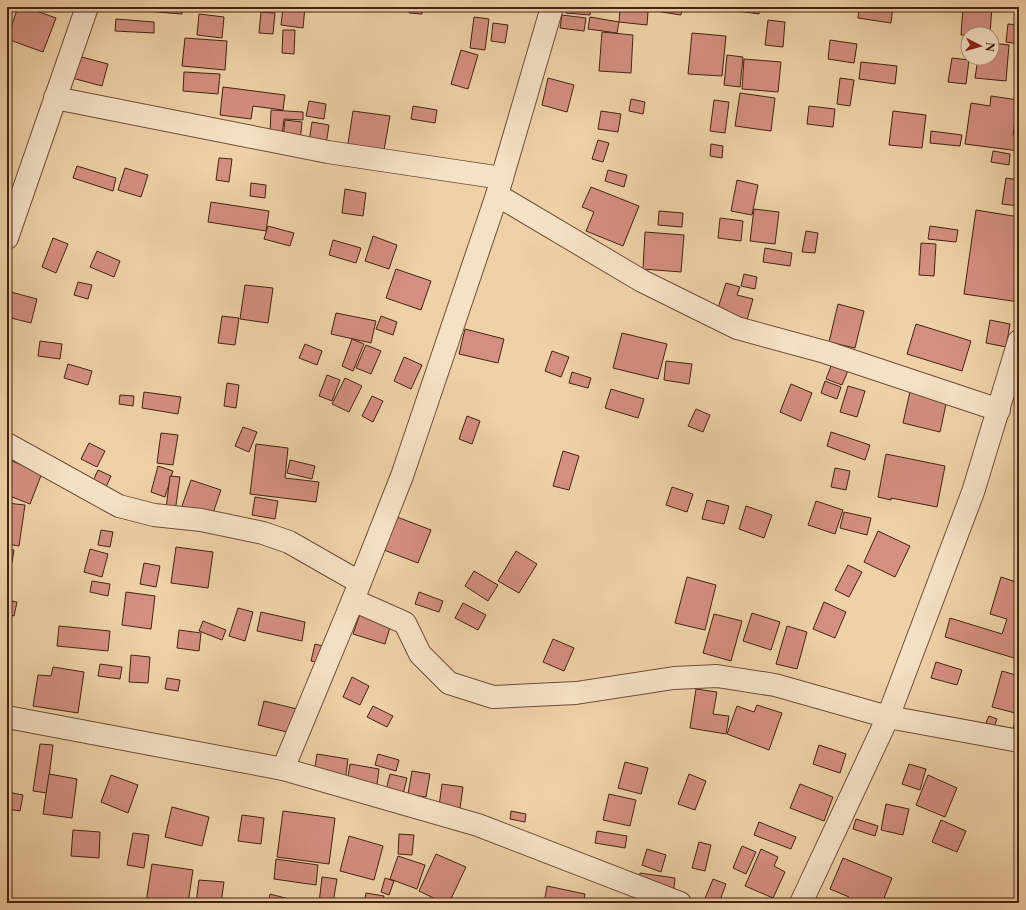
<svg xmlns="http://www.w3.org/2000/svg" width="1026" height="910" font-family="'Libre Caslon Text',serif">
<rect width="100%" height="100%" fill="#efd1a7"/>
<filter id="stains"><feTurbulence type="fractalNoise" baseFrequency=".005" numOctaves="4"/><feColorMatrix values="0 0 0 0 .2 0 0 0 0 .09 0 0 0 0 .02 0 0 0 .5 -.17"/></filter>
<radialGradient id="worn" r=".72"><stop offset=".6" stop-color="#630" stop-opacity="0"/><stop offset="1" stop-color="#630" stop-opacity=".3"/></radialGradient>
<g fill="#d38f7f" stroke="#452312">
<polygon points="18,7 25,7 56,18 43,52 7,39"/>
<polygon points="144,7 182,7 182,14 144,11"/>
<polygon points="283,7 305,7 303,28 281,25"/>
<polygon points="409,7 423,7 422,14 409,13"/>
<polygon points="567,7 591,7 590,15 566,13"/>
<polygon points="650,7 682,7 681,15 649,10"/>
<polygon points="739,7 760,7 759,14 738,11"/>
<polygon points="859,7 893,7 891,23 858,18"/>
<polygon points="963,7 992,7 990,34 961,35"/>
<polygon points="620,8 648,12 647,25 619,22"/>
<polygon points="261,12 275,13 273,34 259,33"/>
<polygon points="199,14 224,17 222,38 197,35"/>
<polygon points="562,15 586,18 584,31 560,28"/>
<polygon points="474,17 489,19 485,50 470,48"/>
<polygon points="590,17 619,22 617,33 588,29"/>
<polygon points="116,19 154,22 154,33 115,31"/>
<polygon points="768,20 785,22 783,47 765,45"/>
<polygon points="493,23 508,25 505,43 491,41"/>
<polygon points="1008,24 1019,25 1019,44 1006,42"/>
<polygon points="283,30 295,30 294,54 282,53"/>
<polygon points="602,32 633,35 631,73 599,71"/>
<polygon points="692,33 726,36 722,76 688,74"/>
<polygon points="185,38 227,41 225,70 182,66"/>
<polygon points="830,40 857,44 854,63 828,59"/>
<polygon points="992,43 1009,45 1006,81 975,78 978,58 992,58"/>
<polygon points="461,50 478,55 468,89 451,84"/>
<polygon points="727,55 743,57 740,87 724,85"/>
<polygon points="78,56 108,64 102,86 72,78"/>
<polygon points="952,58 969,60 966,84 948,82"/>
<polygon points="744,59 781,62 778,92 742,89"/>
<polygon points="861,62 897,66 895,84 859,79"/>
<polygon points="184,72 220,74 218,94 183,91"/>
<polygon points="548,78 574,85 567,112 542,105"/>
<polygon points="840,78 854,80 850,106 837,104"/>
<polygon points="223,87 285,95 283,110 253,106 251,119 220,115"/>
<polygon points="740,93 775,98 771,131 735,126"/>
<polygon points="991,96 1018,100 1013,135 1019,136 1019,151 965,144 971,103 990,106"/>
<polygon points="631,99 645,102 643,114 629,111"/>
<polygon points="714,100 729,102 725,133 710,131"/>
<polygon points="309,101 326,104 324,119 306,116"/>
<polygon points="413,106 437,110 435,123 411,119"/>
<polygon points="809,106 835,109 833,127 807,124"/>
<polygon points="271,110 303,112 303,120 284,119 282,135 270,134"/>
<polygon points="353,111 390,116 383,156 347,150"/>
<polygon points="601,111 621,114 618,132 598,129"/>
<polygon points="893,111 926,115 922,148 889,145"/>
<polygon points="285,120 302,122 300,142 283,139"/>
<polygon points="312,122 329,125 325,151 308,149"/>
<polygon points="931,131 962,135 960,146 930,143"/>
<polygon points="598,140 609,143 603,162 592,159"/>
<polygon points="711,144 723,146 722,158 710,156"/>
<polygon points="993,151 1010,154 1009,165 991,162"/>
<polygon points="219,158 232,159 229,182 216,180"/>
<polygon points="77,166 116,178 113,191 73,178"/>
<polygon points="125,168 148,175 141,197 118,190"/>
<polygon points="608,170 627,175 624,187 605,181"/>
<polygon points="1006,178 1019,180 1019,206 1002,204"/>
<polygon points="737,180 758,185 752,215 731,211"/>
<polygon points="251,183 266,185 265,198 250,196"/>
<polygon points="591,187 639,206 623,246 586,231 594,212 582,207"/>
<polygon points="345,189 366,193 363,216 342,213"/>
<polygon points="211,202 269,211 266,231 208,222"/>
<polygon points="754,209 779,212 775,244 750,241"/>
<polygon points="976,210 1019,217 1019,302 964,294"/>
<polygon points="659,211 683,213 682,227 658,225"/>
<polygon points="720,218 743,221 741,241 718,238"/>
<polygon points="268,226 294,233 290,246 264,239"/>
<polygon points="930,226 958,230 956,242 928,239"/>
<polygon points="806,231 818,233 815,253 802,252"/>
<polygon points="645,232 684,235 681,272 643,269"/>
<polygon points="373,236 397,245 389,269 365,261"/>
<polygon points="53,238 68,244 56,273 42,267"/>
<polygon points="333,240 361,248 356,263 329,255"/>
<polygon points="921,243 936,244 934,276 919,275"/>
<polygon points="765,248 792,253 790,266 763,262"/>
<polygon points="97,251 120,261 114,277 90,267"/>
<polygon points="396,269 431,281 421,310 386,298"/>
<polygon points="744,274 757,277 755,289 741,286"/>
<polygon points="78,282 92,285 88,299 74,295"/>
<polygon points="726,283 740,287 737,295 753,299 747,320 717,311"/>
<polygon points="245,285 273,288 268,323 240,319"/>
<polygon points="7,291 37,299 31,323 7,317"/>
<polygon points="838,304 864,311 855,348 829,342"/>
<polygon points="336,313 376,321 371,343 331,334"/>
<polygon points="222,316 239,318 235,345 218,343"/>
<polygon points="381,316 397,322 393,335 376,329"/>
<polygon points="990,320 1010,324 1006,347 986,343"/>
<polygon points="916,324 971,341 962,371 907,354"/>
<polygon points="465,329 504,339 498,363 459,354"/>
<polygon points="622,333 667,344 658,379 613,368"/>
<polygon points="352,339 364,344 353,371 342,366"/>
<polygon points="40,341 62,344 60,359 38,356"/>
<polygon points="305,344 322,351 317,365 299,358"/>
<polygon points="366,345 381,351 371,374 356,368"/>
<polygon points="552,351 569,357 561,377 545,371"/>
<polygon points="404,357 422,365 411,389 394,381"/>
<polygon points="666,361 692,364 689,384 664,380"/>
<polygon points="833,361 849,368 842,385 826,379"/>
<polygon points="68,364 92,371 88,385 64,378"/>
<polygon points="572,372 591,378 588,388 569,383"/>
<polygon points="327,375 340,380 332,401 319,396"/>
<polygon points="345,378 362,386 349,412 332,404"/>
<polygon points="825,381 841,387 837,399 821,393"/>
<polygon points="227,383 239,385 236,408 224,406"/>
<polygon points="791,384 812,393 801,421 780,412"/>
<polygon points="848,386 865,391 857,417 840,412"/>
<polygon points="911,387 948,395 940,432 903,423"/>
<polygon points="611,389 644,399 638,418 605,408"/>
<polygon points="144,392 181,397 178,414 142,408"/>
<polygon points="120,395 134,396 133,406 119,404"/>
<polygon points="372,396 383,401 373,422 362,416"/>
<polygon points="696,409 710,415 703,432 688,426"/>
<polygon points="467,416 480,421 472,444 459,439"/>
<polygon points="243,427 257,432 249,452 235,446"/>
<polygon points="831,432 870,445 865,460 827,446"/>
<polygon points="161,433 178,435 173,465 157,463"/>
<polygon points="89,443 105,451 97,467 81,459"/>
<polygon points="256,444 288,448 285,478 319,482 316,502 250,494"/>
<polygon points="563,451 579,456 569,490 553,486"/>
<polygon points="886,454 945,466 937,507 891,498 891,500 878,497"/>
<polygon points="7,459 42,473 30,504 7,495"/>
<polygon points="290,460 315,466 312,479 287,473"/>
<polygon points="158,466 173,471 165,497 151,492"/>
<polygon points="835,468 850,471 846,490 831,487"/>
<polygon points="98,470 111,476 103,494 90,488"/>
<polygon points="170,476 180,477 173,526 164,525"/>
<polygon points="191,480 221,490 212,516 182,506"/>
<polygon points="672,487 693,494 687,512 666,505"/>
<polygon points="255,497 278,501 275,519 252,515"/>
<polygon points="707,500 729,506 724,524 702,519"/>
<polygon points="816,501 843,510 835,534 808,525"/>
<polygon points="7,503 25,505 19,546 7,544"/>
<polygon points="746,506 772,515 764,538 739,529"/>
<polygon points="844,512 871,518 867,535 840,528"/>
<polygon points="397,517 431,530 418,563 384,550"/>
<polygon points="101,530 113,532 110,547 98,545"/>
<polygon points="878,531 910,546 895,577 864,562"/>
<polygon points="176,547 213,552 208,588 171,583"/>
<polygon points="7,549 14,550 12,563 7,563"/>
<polygon points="90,549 108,554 102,577 84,572"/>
<polygon points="516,551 537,564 519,593 498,581"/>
<polygon points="144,563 160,566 156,587 140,584"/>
<polygon points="848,565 862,572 849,597 835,590"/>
<polygon points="474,571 498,585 488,601 465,586"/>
<polygon points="687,577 716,585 705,630 675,623"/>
<polygon points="1001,577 1019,583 1019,642 1014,658 945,637 950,618 1002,634 1007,619 990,614"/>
<polygon points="92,581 110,584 108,596 90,592"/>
<polygon points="126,592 155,596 151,629 122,625"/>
<polygon points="419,592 443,601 439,612 415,604"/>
<polygon points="7,600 17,602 14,616 7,614"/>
<polygon points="824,602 846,612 835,638 813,629"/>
<polygon points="463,603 486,615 478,630 455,618"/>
<polygon points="238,608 253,612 245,641 229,636"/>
<polygon points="261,612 305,622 302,641 257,631"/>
<polygon points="752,613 780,622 771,650 743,641"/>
<polygon points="360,614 391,624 385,644 353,634"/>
<polygon points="714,614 742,621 731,661 703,653"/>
<polygon points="203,621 226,630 222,640 199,631"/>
<polygon points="59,626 110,631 108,651 57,646"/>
<polygon points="787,626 807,632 797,669 776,664"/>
<polygon points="179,630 201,633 199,651 177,648"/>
<polygon points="553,639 574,648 564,671 543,662"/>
<polygon points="315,644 327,647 323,664 311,661"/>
<polygon points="131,655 150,657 148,683 129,682"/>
<polygon points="936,662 962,670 957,685 931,678"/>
<polygon points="100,664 122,667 120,679 98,676"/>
<polygon points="53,667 84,672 78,713 33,706 38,675 51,676"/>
<polygon points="1002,671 1019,676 1019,714 992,707"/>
<polygon points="352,677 369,686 360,705 343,697"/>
<polygon points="167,678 180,680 178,691 165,689"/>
<polygon points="696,689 717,692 713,714 729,716 726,734 690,728"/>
<polygon points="264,701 297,709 291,733 258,725"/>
<polygon points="757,705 782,713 769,750 727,734 737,706 754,712"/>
<polygon points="373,706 393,716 387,727 367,717"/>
<polygon points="989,716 997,719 989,740 980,736"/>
<polygon points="1017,716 1019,717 1019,748 1008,744"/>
<polygon points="40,744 53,745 47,793 33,791"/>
<polygon points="819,745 846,754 840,773 813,764"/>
<polygon points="317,754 348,759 344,790 312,785"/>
<polygon points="378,754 399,760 396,771 375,765"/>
<polygon points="625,762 648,768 641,794 618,788"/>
<polygon points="350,764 379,769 375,800 345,795"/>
<polygon points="909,764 926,769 920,790 902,784"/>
<polygon points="412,771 430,774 426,797 408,794"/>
<polygon points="49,774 77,779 72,818 43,814"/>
<polygon points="390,774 407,778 399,811 382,806"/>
<polygon points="689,774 706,781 695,810 678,804"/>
<polygon points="111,775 138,785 128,813 101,802"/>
<polygon points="928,775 957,788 945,817 916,805"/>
<polygon points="442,784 463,787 459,815 438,813"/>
<polygon points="800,784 833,797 824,821 790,808"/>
<polygon points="7,792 23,795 20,811 7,809"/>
<polygon points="609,794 636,800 630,826 603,820"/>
<polygon points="886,804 909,809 903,835 881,830"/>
<polygon points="172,807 209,817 202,846 165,837"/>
<polygon points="283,811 335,818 329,864 277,857"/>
<polygon points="511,811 526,814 525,822 510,819"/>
<polygon points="7,812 12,813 7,841"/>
<polygon points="242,815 264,818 261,844 238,841"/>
<polygon points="856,819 878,826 875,836 853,829"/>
<polygon points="941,820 966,831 957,852 932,842"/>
<polygon points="759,822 796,837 791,849 754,835"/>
<polygon points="73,830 100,832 99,858 71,856"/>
<polygon points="597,831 627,836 625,848 595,843"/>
<polygon points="133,833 149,835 144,868 127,865"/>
<polygon points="399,834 414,835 412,855 398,854"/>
<polygon points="349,836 383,846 374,880 340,871"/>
<polygon points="699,842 711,845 705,871 692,868"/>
<polygon points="742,846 756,852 746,874 733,868"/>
<polygon points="647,849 666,855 661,872 642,865"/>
<polygon points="761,849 778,857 774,866 785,872 773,898 745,886"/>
<polygon points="436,854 466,867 449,903 444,903 419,891"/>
<polygon points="398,856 425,865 417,889 390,879"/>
<polygon points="843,858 892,878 882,903 847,903 849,897 830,889"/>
<polygon points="276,859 318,865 316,885 274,879"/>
<polygon points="152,864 193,870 188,903 155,903 146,902"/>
<polygon points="640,873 675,878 673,897 637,891"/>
<polygon points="322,877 337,879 333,903 319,903"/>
<polygon points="385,878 394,881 389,895 381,892"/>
<polygon points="713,879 726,884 719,903 703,903"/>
<polygon points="199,880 224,882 221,903 196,903"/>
<polygon points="547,886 585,894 583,903 544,903"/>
<polygon points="366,893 384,896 383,903 364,903"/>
<polygon points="270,894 304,903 268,903"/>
</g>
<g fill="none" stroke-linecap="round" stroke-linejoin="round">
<g stroke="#704e37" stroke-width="24">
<g id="minor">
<polyline points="55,98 328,152 502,178"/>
<polyline points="497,195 642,281 737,328 825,352 999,410"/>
<polyline points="7,238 87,7"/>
<polyline points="7,444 119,506 154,515 201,520 263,533 289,542 359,582"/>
<polyline points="353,600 405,623 420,654 449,683 493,697 576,693 674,678 717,676 775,685 888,717 1019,741"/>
<polyline points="7,717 283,769 478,825 680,903"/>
<polyline points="283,769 353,600 402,476 497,195 552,7"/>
<polyline points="801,903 888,717 973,492 1019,341"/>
</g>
</g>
<use href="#minor" stroke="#f5e1c6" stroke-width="22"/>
</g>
<rect width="1026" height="910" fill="none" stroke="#efd1a7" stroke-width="24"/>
<rect x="8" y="8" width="1010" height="894" fill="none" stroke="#452312" stroke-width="2"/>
<rect x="12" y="12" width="1002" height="886" fill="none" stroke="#452312"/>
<g transform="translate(980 46) rotate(96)"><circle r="19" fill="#f5e1c6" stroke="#af957e"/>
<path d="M0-3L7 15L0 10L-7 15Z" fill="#8f2418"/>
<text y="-6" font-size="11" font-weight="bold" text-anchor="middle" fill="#452312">N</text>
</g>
<rect width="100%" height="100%" filter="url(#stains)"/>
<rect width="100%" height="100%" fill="url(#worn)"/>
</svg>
